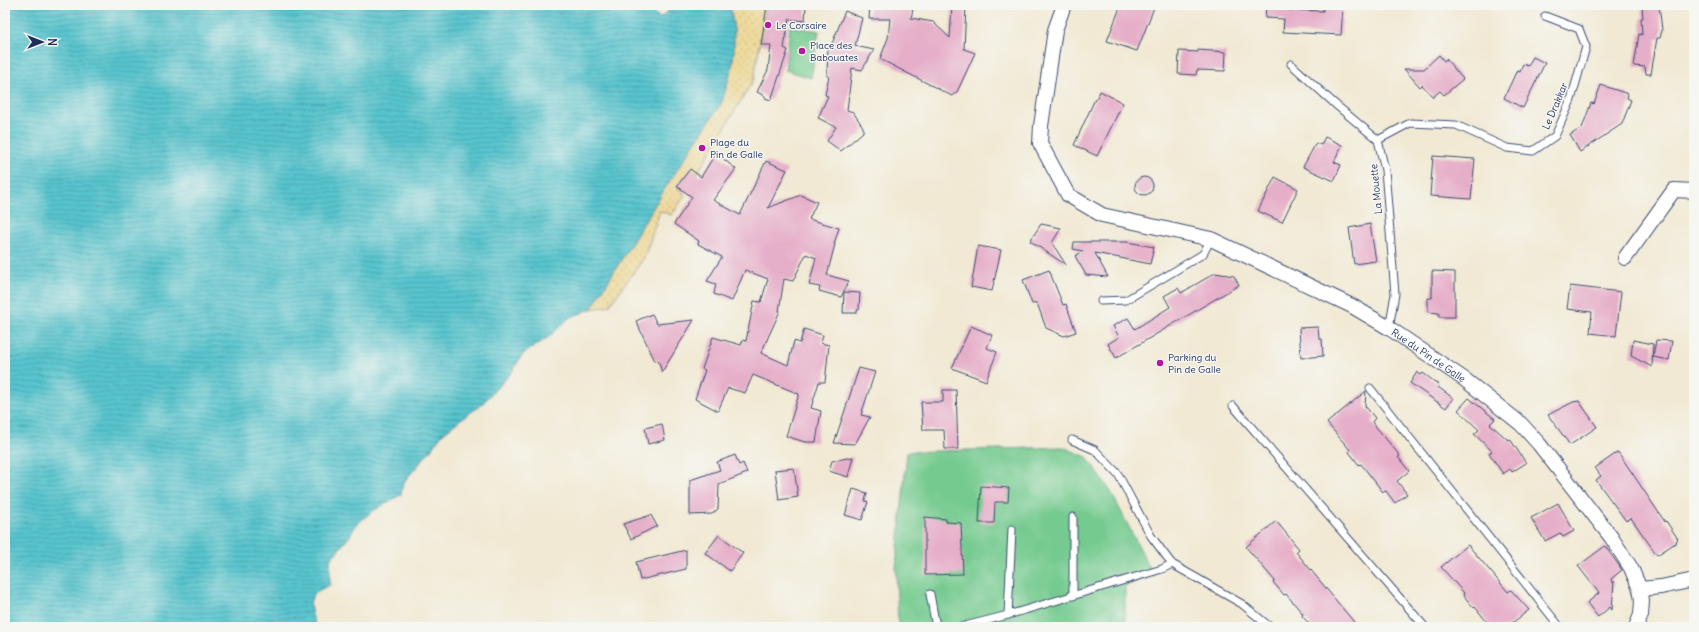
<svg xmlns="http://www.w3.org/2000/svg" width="1699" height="632" font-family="Delius,sans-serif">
<defs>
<pattern id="sand-dots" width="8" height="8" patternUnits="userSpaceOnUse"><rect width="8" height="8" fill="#eeda9e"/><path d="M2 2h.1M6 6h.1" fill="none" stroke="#ccbb8a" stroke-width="1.8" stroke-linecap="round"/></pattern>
<pattern id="water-rules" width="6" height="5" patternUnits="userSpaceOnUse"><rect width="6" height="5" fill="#58c5ce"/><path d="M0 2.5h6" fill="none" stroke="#48a0aa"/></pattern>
</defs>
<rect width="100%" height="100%" fill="#f6f6f2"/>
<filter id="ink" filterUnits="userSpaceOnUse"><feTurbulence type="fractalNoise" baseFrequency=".025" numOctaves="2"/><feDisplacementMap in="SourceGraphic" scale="8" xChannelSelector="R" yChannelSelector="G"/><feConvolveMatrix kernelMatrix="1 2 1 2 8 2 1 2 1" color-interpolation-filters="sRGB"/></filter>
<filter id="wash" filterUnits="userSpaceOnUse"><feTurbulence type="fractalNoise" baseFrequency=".012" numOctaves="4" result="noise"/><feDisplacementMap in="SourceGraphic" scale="16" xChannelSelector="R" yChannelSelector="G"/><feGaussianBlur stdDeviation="0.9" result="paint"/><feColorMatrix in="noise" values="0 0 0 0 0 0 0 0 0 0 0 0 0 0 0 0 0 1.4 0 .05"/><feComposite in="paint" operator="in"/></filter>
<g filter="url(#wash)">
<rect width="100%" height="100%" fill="#f1e9d3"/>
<polygon fill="url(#sand-dots)" stroke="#84847e" points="730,5 766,5 754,79 697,174 690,169 677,186 685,195 672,215 660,211 644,258 609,306 591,309 669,182 722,102 732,67 734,52 734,30"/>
<g fill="#74ca8f" stroke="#487c76">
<polygon points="790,26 819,31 811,78 785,70"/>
<polygon points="1063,447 1087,457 1111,492 1154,576 1125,586 1125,627 898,627 896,568 907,452"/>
</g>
<path fill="url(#water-rules)" stroke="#3a7a96" d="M5 5H652L653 12 660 18 668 11 670 5H730L734 30V52L732 67 722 102 669 182 591 309 569 318 550 336 522 355 511 373 480 406 461 419 442 434 430 451 403 483 401 495C385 503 356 519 350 536L330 560V585C304 595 309 605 316 627H5Z"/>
<g id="blocks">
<g fill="#e6afc9">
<polygon points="767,5 806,5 805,21 789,19 784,48 788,50 771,100 765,98 765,96 757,92 768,70 771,45 761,45"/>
<polygon points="870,5 914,5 911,18 933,22 950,38 952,5 966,5 964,49 975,53 957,92 952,96 880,59 888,38 890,19 869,19"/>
<polygon points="1121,5 1155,5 1137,51 1107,41"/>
<polygon points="1266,5 1288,5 1288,10 1323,11 1323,5 1343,5 1341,35 1283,32 1284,19 1265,18"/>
<polygon points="1659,5 1662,30 1660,38 1657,38 1651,74 1646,74 1645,67 1634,66 1639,34 1642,35 1641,18 1643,18 1642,6"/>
<polygon points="845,11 862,18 855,46 874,50 862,70 852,68 847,110 853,112 863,127 863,132 841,151 827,141 836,127 818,118 828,96 825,95 829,76 827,76 828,46 831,46"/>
<polygon points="1198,50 1226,52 1225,71 1197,70 1196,75 1178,74 1179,51 1198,52"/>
<polygon points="1439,55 1444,61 1446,59 1463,79 1444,95 1440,91 1433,97 1422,85 1420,87 1404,69 1424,69"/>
<polygon points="1533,57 1545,63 1523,108 1504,98 1517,70 1520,71 1523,64 1528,66"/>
<polygon points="1601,85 1628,94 1627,98 1631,100 1622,124 1580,152 1570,135 1582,128 1591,103 1594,104"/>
<polygon points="1100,91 1123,103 1097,156 1074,145 1095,99 1096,99"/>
<polygon points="1325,137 1342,145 1334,162 1341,165 1334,181 1303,167 1316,143 1321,145"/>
<polygon points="716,153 736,169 713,200 740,215 766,161 787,170 768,208 801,195 817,202 809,219 839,228 834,244 835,244 827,275 849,281 841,297 819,291 820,287 809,285 816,258 806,254 793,281 784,279 779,311 780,311 761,353 788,365 794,341 800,343 804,329 823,335 821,343 829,345 825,382 819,382 811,408 821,411 816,442 805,442 786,436 799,394 753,375 745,393 728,388 718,411 695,399 705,370 702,369 713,337 741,345 743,340 746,341 754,301 761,302 768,279 745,270 732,301 714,294 716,284 707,281 722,257 698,244 699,241 674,224 692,197 677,186 690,169 701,177"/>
<polygon points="1433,156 1475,159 1471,199 1430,196"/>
<circle cx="1144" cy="186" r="9"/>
<polygon points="1275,177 1298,189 1282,222 1258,211"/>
<polygon points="1041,224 1061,228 1052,243 1066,265 1030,241"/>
<polygon points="1370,224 1376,261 1354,264 1349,228"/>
<polygon points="1074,242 1127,242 1154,247 1150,264 1095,253 1108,277 1086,275 1075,256 1083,251 1073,249"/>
<polygon points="978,246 1001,250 992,291 971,287"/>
<polygon points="1049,270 1063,305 1066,304 1076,332 1064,336 1046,328 1037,303 1032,304 1023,280"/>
<polygon points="1432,271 1455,272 1455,317 1439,317 1439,313 1428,312 1428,298 1432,298"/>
<polygon points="1215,273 1234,276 1239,285 1116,358 1108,344 1119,337 1113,326 1128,318 1135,329 1170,307 1164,296 1178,288 1181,293"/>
<polygon points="1570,286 1621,292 1616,336 1590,333 1592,312 1567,309"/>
<polygon points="844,292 860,293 859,310 857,310 857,313 843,313"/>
<polygon points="652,314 657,324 694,320 662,372 658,360 655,361 636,321"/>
<polygon points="971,326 992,335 987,348 997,352 986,381 952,368"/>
<polygon points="1318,327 1319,339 1322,339 1323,356 1301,358 1299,328"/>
<polygon points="1633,340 1653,344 1652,367 1631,356"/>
<polygon points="1656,340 1672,341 1669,360 1653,357"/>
<polygon points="859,368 875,372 861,415 870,417 855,444 834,443"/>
<polygon points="1417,372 1421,375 1423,373 1439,385 1438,387 1453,398 1446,408 1410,383"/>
<polygon points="943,390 956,390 958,449 945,449 944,430 923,430 921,402 943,402"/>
<polygon points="1366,391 1365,406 1375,418 1372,422 1400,456 1398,457 1409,471 1397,481 1407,494 1395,503 1386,491 1383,492 1361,464 1359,465 1349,452 1350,450 1327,423"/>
<polygon points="1469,398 1495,419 1490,424 1508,440 1510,439 1526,463 1512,472 1510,469 1503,474 1489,453 1492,451 1474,434 1479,430 1458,410"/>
<polygon points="1579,401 1597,427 1570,445 1548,415 1573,402"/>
<polygon points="662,424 665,440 648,444 645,428"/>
<polygon points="1618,452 1665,522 1666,521 1678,539 1676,541 1677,542 1657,555 1631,518 1626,521 1596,480 1601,476 1595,468"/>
<polygon points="735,455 739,465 743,463 747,473 719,484 718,509 712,514 690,515 690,480 720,470 717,462"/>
<polygon points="853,457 848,477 829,471 832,461"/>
<polygon points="794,468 798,497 779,500 775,470"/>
<polygon points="981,486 1009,488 1008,502 995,502 994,523 979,523"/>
<polygon points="853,489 867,493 865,501 868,502 862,520 845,515"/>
<polygon points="1558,503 1574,531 1563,537 1560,533 1545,541 1531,518"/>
<polygon points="651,515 657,526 631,539 623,524"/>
<polygon points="925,517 946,519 946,522 961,523 963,574 925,575"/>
<polygon points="1276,521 1299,549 1296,552 1358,627 1312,627 1302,616 1303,614 1286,594 1284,595 1273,582 1275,581 1246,547"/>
<polygon points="719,535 743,553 730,571 705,553"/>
<polygon points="1468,545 1508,592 1511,590 1529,610 1507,627 1491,627 1475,607 1474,608 1463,595 1464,593 1441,567"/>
<polygon points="1605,546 1622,570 1611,579 1612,583 1614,581 1612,610 1610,607 1598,617 1587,603 1599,593 1578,566"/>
<polygon points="686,550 686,569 640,580 636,562"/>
</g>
</g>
</g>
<g filter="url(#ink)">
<use href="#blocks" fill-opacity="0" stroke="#3b4b70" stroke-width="1"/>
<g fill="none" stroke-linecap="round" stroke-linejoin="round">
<g stroke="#3b4b70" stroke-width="9">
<g id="lane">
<polyline points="1291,64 1336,105 1378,140 1385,170 1395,294 1389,328"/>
<polyline points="1378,140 1410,123 1456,125 1507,148 1533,151 1555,136 1571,100 1586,47 1579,29 1545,16"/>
<polyline points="1101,301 1126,300 1203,254 1211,239"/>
<polyline points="1370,388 1560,627"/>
<polyline points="1233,406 1425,627"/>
<polyline points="1072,440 1095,450 1118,474 1151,536 1172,564 1242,604 1270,627"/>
<polyline points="1073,517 1073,596"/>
<polyline points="1012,529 1008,615 1162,569 1172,564"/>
<polyline points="930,594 936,627"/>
<polyline points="961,627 1008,615"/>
</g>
</g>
<g stroke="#3b4b70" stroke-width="16">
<g id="street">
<path id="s1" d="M1064 5 1055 30 1041 126 1040 143 1068 195 1102 215 1211 239 1352 306 1389 328 1464 379 1521 424 1539 444 1611 537 1631 568 1640 589 1642 600 1641 615 1636 627"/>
<polyline points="1625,258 1674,190 1694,191"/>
<polyline points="1640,589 1661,587 1694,580"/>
</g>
</g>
<use href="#lane" stroke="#fff" stroke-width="7"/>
<use href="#street" stroke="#fff" stroke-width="14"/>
</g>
</g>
<g fill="#b5179e" stroke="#f6f6f2" stroke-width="1.5">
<circle cx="768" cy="25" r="4"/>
<circle cx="802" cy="51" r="4"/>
<circle cx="702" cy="148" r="4"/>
<circle cx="1160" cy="363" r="4"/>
</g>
<g text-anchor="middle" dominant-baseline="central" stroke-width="3" stroke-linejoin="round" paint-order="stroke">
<g font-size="10" fill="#1b2f5e" stroke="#f6f6f2" text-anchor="start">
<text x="776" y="25">Le Corsaire</text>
<text x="810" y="45">Place des<tspan x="810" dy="12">Babouates</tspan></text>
<text x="710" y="142">Plage du<tspan x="710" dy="12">Pin de Galle</tspan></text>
<text x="1168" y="357">Parking du<tspan x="1168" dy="12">Pin de Galle</tspan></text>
</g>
<g font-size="10" fill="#1b2f5e" stroke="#f6f6f2">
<text transform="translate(1555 106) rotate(-67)">Le Drakkar</text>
<text transform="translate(1376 189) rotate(-96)">La Mouette</text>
<text stroke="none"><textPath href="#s1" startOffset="598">Rue du Pin de Galle</textPath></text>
</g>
</g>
<rect width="1699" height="632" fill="none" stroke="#f6f6f2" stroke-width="20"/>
<g transform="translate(42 42) rotate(90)" stroke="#f6f6f2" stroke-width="3" paint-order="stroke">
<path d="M0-3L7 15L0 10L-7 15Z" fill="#1b2f5e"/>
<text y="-6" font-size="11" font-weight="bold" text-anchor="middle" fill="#1b2f5e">N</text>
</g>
</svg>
